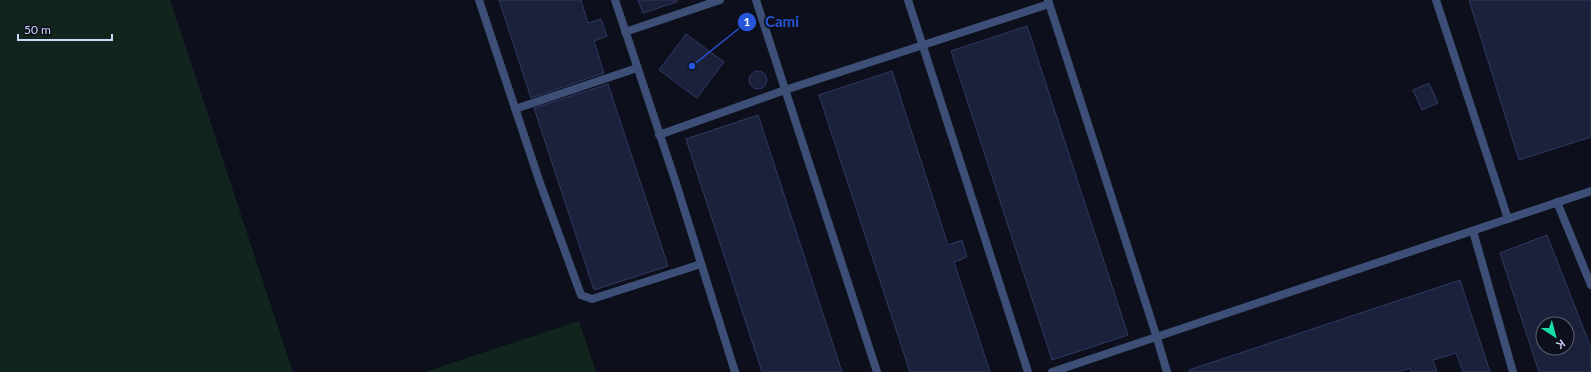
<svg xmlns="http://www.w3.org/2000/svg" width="1591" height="372" font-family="Lato,sans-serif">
<rect width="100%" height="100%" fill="#0d101c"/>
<g fill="#11251d">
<polygon points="0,0 170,0 293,372 0,372"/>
<polygon points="579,321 596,372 425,372"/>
</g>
<g fill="#1b203b" stroke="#303864" fill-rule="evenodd">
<polygon points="499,0 581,0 588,23 601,19 607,36 594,41 604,73 531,98"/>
<polygon points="638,0 677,0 677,2 643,13"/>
<polygon points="1469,0 1591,0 1591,137 1519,160"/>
<polygon points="1027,26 1128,335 1052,360 951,51"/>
<polygon points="686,34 724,62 697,98 659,70"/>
<circle cx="758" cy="80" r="9"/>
<polygon points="892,71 948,245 962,240 967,257 954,262 990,372 910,372 819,95"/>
<polygon points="1429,83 1438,103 1422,110 1413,90"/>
<polygon points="608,84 668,266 594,290 534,108"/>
<polygon points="758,115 842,372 762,372 686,139"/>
<path d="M1547 235 1591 348V372H1539L1500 253ZM1543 324H1567V348H1543Z"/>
<polygon points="1460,280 1490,372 1463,372 1456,353 1433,360 1437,372 1411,372 1410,368 1398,372 1189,372 1189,370"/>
</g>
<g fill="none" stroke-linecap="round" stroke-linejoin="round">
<g stroke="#3d4f76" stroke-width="8">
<polyline points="479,0 540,183 581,295 592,299 701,264"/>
<polyline points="615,0 676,183 735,372"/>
<polyline points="756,0 877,372"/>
<polyline points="908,0 1028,372"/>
<polyline points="1048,0 1157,338 1167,372"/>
<polyline points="1436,0 1508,219"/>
<polyline points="625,32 720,0"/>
<polyline points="515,109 637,68"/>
<polyline points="659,135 785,90 1049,4"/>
<polyline points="1557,202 1591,285"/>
<polyline points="1473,231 1513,372"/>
<polyline points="1052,372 1591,191"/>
</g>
</g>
<path fill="none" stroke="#2655da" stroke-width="1.5" d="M692 66L747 22"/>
<g fill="#2655da" stroke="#0d101c" stroke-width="1.5">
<circle cx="692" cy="66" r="4"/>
<circle cx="747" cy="22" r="10"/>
</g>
<g font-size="12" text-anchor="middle" font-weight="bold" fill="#fff">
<text x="747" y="26">1</text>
</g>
<g font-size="15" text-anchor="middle" font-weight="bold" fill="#2655da" stroke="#0d101c" stroke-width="3.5" stroke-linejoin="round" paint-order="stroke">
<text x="782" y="27">Cami</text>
</g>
<g transform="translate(1555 336) rotate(144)"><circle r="19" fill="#0d101c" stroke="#5a6075"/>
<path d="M0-3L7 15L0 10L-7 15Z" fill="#17dcab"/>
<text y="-6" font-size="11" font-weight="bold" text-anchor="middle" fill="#cdd8fa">K</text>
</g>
<path d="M18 34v6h94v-6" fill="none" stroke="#cdd8fa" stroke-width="2"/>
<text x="24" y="34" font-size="12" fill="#cdd8fa" stroke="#0d101c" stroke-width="3" paint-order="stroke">50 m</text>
</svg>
